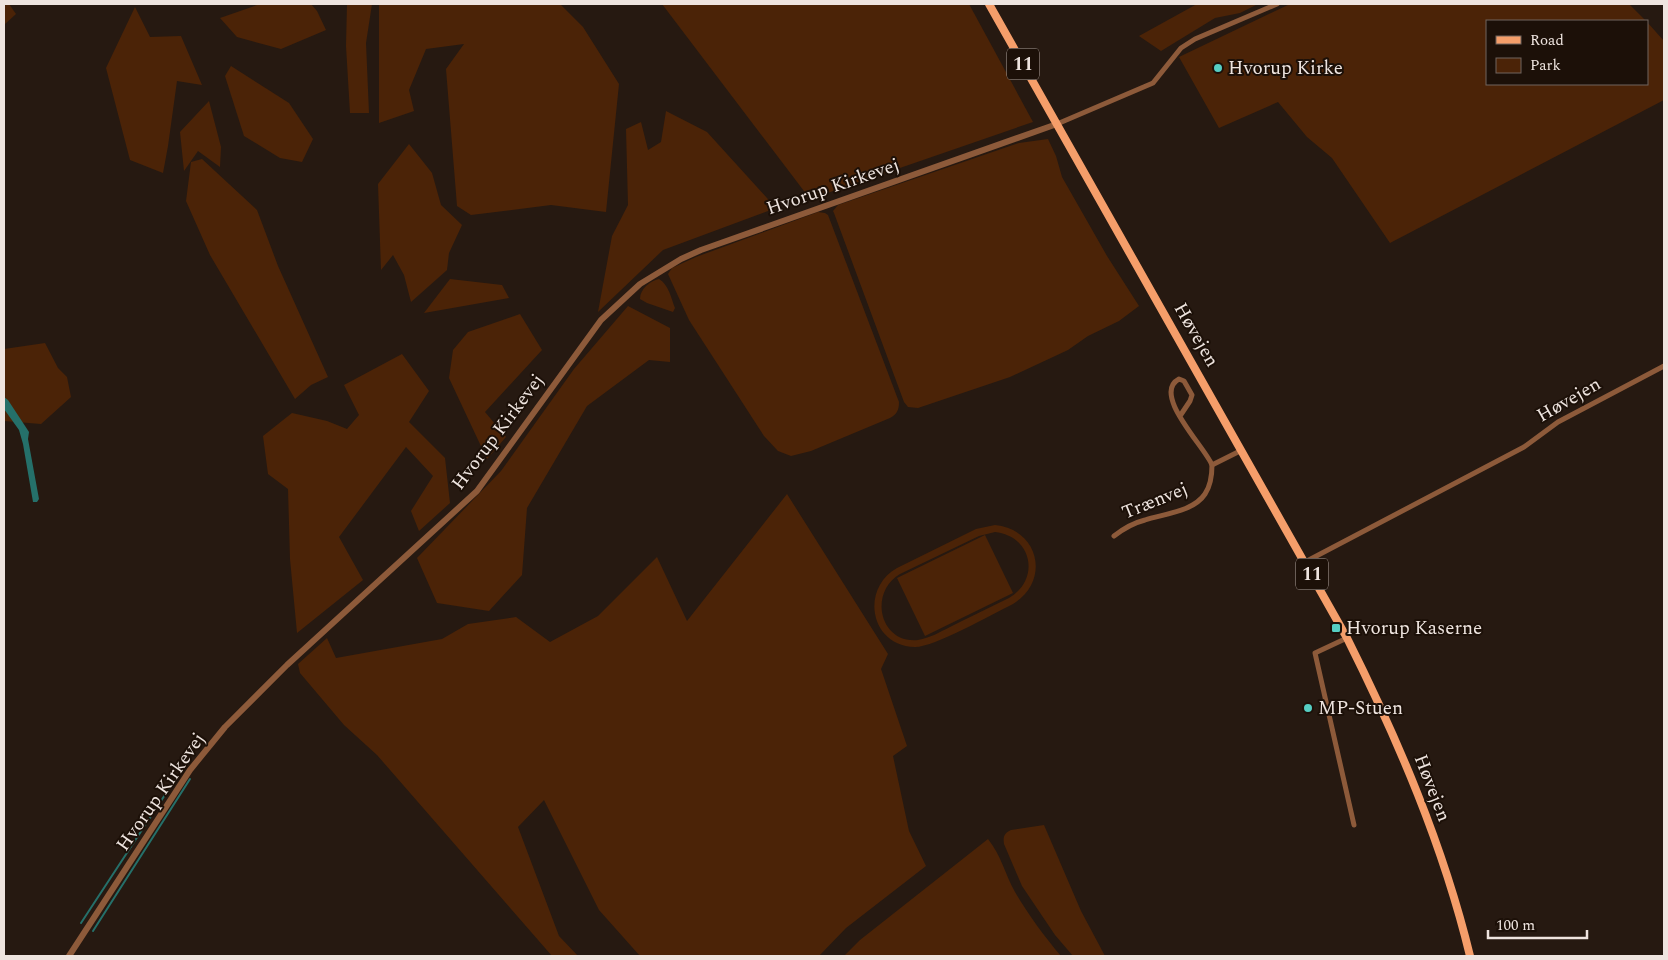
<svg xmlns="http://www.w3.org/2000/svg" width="1668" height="960" font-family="Spectral,serif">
<rect width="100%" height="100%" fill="#261911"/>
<g fill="#4b2307" fill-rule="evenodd">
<polygon points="4,4 9,4 16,14 4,25"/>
<polygon points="260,4 311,4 317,11 326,30 281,49 237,37 220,18"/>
<polygon points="347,4 372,4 366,43 369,113 350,113 346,46"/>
<polygon points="379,4 560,4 583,27 619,84 606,212 551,205 471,215 457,206 446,69 464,44 426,49 409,90 414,111 379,123"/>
<polygon points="662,4 969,4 1033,122 810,199"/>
<polygon points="1197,4 1258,4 1240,13 1215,18 1161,51 1139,36"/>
<polygon points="1290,4 1629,4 1646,21 1487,21 1487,84 1647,84 1647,22 1664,41 1664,100 1390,243 1332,158 1307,137 1278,102 1219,128 1179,57"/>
<polygon points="135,7 150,37 181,36 202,85 177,81 168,146 163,173 130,160 106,68"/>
<polygon points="231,66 289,103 313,139 302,162 280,158 244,136 225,76"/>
<polygon points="209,101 221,147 220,167 198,151 184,171 180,132"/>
<polygon points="666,111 707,132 776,208 663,250 598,312 612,236 628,205 626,129 641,122 648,150 661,142"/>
<polygon points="1048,139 1056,156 1062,177 1107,256 1139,306 1119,321 1088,336 1068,350 1010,377 918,408 908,407 904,402 834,213 833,211 838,205 1019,143"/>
<polygon points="409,144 432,173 441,205 462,225 449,253 447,270 411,302 404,275 393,255 381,270 378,184"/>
<polygon points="202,159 257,210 278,266 328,377 311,385 295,399 210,255 186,201 191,162"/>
<path d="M818 212 825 213 828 215 899 402C899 410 897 414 890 418L811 451 791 456 778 451 764 436 689 320 668 274 672 268 696 257Z"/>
<polygon points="450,279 502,285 509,298 424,313"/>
<path d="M659 279C669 285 671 298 675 308L673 312 647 303 640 299C640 289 650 281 659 279Z"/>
<polygon points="628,306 670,328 670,362 649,360 587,406 527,508 522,575 489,611 437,603 417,558 501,471 574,369"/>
<polygon points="520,314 542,350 485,412 506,437 487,459 449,378 453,350 468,332"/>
<polygon points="45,343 58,368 67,377 71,397 41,424 4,421 4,349"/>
<polygon points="402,354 429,391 409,422 445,458 450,503 419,531 411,511 433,476 406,447 339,537 363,580 297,633 290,559 288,489 268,474 263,436 292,413 327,421 347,429 359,415 344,385"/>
<polygon points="787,494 888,654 881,669 907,746 893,756 909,831 926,866 846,928 819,956 640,956 599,910 544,800 518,827 559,936 578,956 552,956 377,755 344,725 300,673 298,664 327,638 336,658 442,639 468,624 516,617 550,642 598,616 657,557 687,621"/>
<path d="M995 525C1039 529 1051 581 1013 604 992 614 935 647 915 647 870 646 860 589 897 568L976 529ZM995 532C1032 536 1041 579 1009 598 990 607 970 617 950 627 940 632 930 638 918 640 880 644 868 593 900 574L979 536Z"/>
<polygon points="985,535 1013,593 925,636 897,578"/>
<path d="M1044 825 1081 911 1105 956H1073L1055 935 1022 886 1004 844C1003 837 1004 833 1011 830Z"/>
<path d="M988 839C1001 855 1005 874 1015 892 1028 914 1044 936 1061 956H844L860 940Z"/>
</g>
<polygon fill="#25706a" points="4,397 8,400 29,432 28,439 39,499 37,502 33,502 23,444 19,430 4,409"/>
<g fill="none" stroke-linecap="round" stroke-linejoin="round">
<g stroke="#25706a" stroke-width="2">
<polyline points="81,923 176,778"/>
<polyline points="93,931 190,779"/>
</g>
<g stroke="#8d5a3a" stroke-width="5">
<polyline points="1057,124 1153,83 1181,48 1195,39 1277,4"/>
<polyline points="1212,465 1242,450"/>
<path d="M1114 536C1123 529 1133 523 1145 520 1163 514 1193 512 1205 494 1211 485 1212 475 1212 465 1205 447 1151 394 1179 379L1184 381 1192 395 1190 401 1180 416"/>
<polyline points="1305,562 1524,447 1558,422 1664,366"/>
<polyline points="1347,638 1315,653 1354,825"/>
</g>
<polyline stroke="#8d5a3a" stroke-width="6" points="69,956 190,770 225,727 287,665 477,491 601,320 640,284 681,259 701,250 1057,124"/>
<path stroke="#f59e6a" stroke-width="8" d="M989 4 1347 638C1398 740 1443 845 1470 956"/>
</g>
<g fill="#56cec3" stroke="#1c1008" stroke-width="2">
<circle cx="1218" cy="68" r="5"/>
<rect x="1331" y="623" width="10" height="10" rx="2.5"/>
<circle cx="1308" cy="708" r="5"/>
</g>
<g text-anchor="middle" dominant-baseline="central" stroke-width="4" stroke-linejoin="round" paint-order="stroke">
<g fill="#1c1008" stroke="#afa49e" stroke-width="1">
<rect x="1007" y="48.5" width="32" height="31" rx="4"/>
<rect x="1296" y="558.5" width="32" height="31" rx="4"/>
</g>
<g font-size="18" font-weight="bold" fill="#eee4df">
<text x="1023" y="64">11</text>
<text x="1312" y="574">11</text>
</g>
<g font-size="19" fill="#eee4df" stroke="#1c1008" text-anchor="start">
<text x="1228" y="68">Hvorup Kirke</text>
<text x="1346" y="628">Hvorup Kaserne</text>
<text x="1318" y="708">MP-Stuen</text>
</g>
<g font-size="19" fill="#eee4df" stroke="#1c1008">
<text transform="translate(833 187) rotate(-19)">Hvorup Kirkevej</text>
<text transform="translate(1196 335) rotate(60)">Høvejen</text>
<text transform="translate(1569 400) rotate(-30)">Høvejen</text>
<text transform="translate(498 432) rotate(-53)">Hvorup Kirkevej</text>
<text transform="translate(1155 501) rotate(-22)">Trænvej</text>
<text transform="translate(1432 788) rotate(69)">Høvejen</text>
<text transform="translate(161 792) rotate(-55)">Hvorup Kirkevej</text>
</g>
</g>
<rect width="1668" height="960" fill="none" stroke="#eee4df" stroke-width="10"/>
<rect x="1486" y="20" width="162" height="65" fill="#1c1008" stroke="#70655e"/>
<rect x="1496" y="36" width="25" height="8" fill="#f59e6a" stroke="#70655e"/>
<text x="1530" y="45" font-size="15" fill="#eee4df">Road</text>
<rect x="1496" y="58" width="25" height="15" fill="#4b2307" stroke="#70655e"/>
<text x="1530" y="70" font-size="15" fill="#eee4df">Park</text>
<path d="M1488 930v8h99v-8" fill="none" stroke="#eee4df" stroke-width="2.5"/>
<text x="1496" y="930" font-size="15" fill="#eee4df" stroke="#1c1008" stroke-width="4" paint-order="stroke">100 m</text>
</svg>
